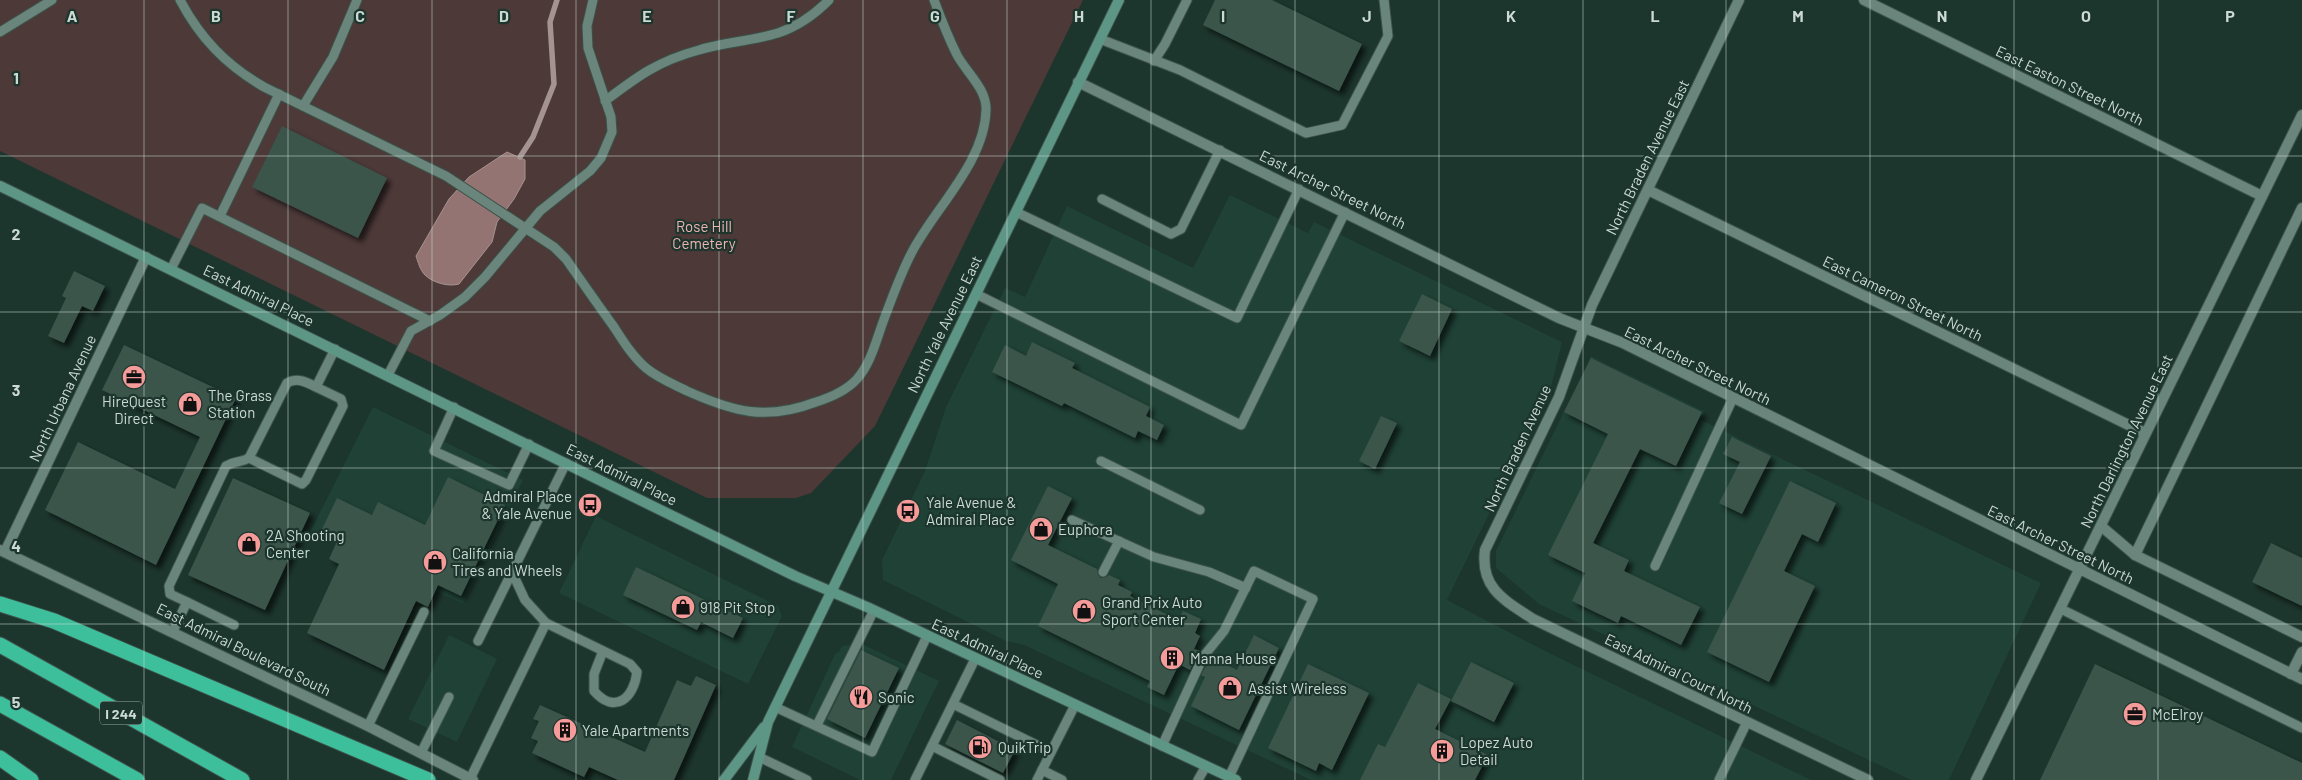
<svg xmlns="http://www.w3.org/2000/svg" width="2302" height="780" font-family="Barlow,sans-serif">
<defs>
<filter id="shadow"><feDropShadow dx="4.5" dy="4.5" stdDeviation="2.5" flood-color="#0009"/></filter>
</defs>
<rect width="100%" height="100%" fill="#1c352d"/>
<g fill="#1f4136">
<polygon points="1230,195 1308,233 1314,222 1562,342 1551,387 1447,600 1549,653 1811,780 1311,780 1024,645 1006,641 883,580 882,560 925,471 946,407 1005,288 1025,297 1067,206 1193,268"/>
<polygon points="1591,356 1705,411 1701,420 2041,583 1949,780 1911,780 1539,604 1496,568 1496,551"/>
<polygon points="373,407 523,480 463,604 310,532"/>
<polygon points="596,516 778,606 782,616 748,684 559,593"/>
<polygon points="449,635 497,659 457,742 408,719"/>
<polygon points="860,643 939,681 891,780 860,780 792,747 835,654 839,652 842,646"/>
</g>
<polygon fill="#4c3938" points="0,0 1083,0 875,426 811,493 796,498 707,498 0,151"/>
<path fill="#947473" stroke="#a49390" d="M507 152 525 160V179L514 199 497 222 492 242 459 284C449 287 433 283 425 275 420 270 418 262 416 256L449 199 469 177Z"/>
<g fill="none" stroke-linecap="round" stroke-linejoin="round">
<polyline stroke="#a49390" stroke-width="5.5" points="520,157 533,137 554,84 550,22 557,0"/>
</g>
<g fill="#3a544b" filter="url(#shadow)">
<polygon points="1215,0 1272,0 1362,44 1339,91 1203,25"/>
<polygon points="282,126 387,178 358,238 252,187"/>
<polygon points="74,271 105,286 93,311 82,306 64,343 48,336 66,298 62,296"/>
<polygon points="1422,294 1452,309 1430,356 1399,341"/>
<polygon points="1032,342 1075,363 1072,368 1150,407 1146,416 1164,425 1157,440 1138,431 1135,438 1064,403 1062,406 992,372 1005,345 1026,356"/>
<polygon points="124,345 236,398 156,565 45,510 78,442 175,489 200,437 102,390"/>
<polygon points="1591,358 1702,412 1676,466 1640,449 1593,543 1629,560 1624,571 1700,607 1681,645 1621,616 1618,623 1572,601 1585,573 1548,555 1608,434 1564,412"/>
<polygon points="1381,416 1397,423 1375,469 1359,461"/>
<polygon points="1732,437 1771,456 1742,514 1719,503 1740,462 1723,454"/>
<polygon points="448,477 505,505 461,596 438,585 428,607 416,601 384,670 307,633 339,564 329,559 339,537 322,529 337,498 372,515 378,502 425,525"/>
<polygon points="233,478 310,513 265,610 188,575"/>
<polygon points="1790,481 1836,503 1818,542 1802,534 1784,571 1815,586 1769,682 1707,652"/>
<polygon points="1048,486 1072,498 1048,545 1097,569 1098,575 1101,578 1106,577 1109,575 1120,580 1118,585 1132,592 1130,596 1178,620 1183,611 1201,619 1195,633 1200,636 1194,649 1200,651 1190,670 1179,664 1164,695 1147,687 1150,681 1038,626 1058,584 1011,560"/>
<polygon points="2271,543 2302,558 2302,606 2252,582"/>
<polygon points="636,567 743,618 733,638 701,622 697,630 623,595"/>
<polygon points="1254,635 1279,648 1239,730 1191,706 1205,677 1201,675 1211,657 1237,670"/>
<polygon points="861,650 899,668 865,738 827,719"/>
<polygon points="1471,662 1514,683 1494,722 1451,701"/>
<polygon points="1308,664 1369,693 1332,770 1319,763 1316,771 1268,748"/>
<polygon points="2095,664 2302,763 2302,780 2040,780"/>
<polygon points="696,676 716,685 674,780 618,780 589,767 584,777 532,753 538,741 531,738 539,721 533,719 540,705 645,752 677,680 691,686"/>
<polygon points="1418,683 1451,699 1435,729 1488,755 1475,780 1360,780 1378,744 1385,747"/>
<polygon points="957,720 1015,750 1003,773 945,744"/>
</g>
<g fill="none" stroke-linecap="round" stroke-linejoin="round">
<g stroke="#3c524a" stroke-width="11">
<g id="service">
<path d="M180 0C200 38 226 65 264 87L446 176 554 247 566 259C582 282 598 305 614 327 623 341 633 357 646 368 658 378 673 384 687 391 734 412 766 421 816 402 832 397 846 391 857 379 871 363 876 341 883 322 892 298 900 275 912 252 935 208 985 162 986 110 987 89 966 72 957 55 948 37 941 19 934 0"/>
<polyline points="0,32 52,0"/>
<polyline points="1100,39 1180,70 1306,133 1342,125 1388,36 1384,0"/>
<polyline points="1154,61 1165,44 1187,0"/>
<path d="M605 101C638 76 658 61 699 50 724 42 753 41 778 33 796 27 815 14 829 0"/>
<polyline points="303,106 333,57 357,0"/>
<polyline points="1102,199 1171,234 1181,229 1220,150"/>
<polyline points="1016,212 1237,318 1299,189"/>
<polyline points="220,216 279,94"/>
<polyline points="171,269 202,208 430,321"/>
<polyline points="976,294 1241,425 1345,212"/>
<polyline points="388,375 411,331 440,315 465,297 485,277 540,211 590,171 601,158 612,132 611,117 588,48 587,26 593,0"/>
<polyline points="454,407 434,451 509,485 529,444"/>
<polyline points="249,458 302,484 306,480 343,406 341,399 316,387"/>
<polyline points="1101,461 1200,510"/>
<polyline points="1072,520 1154,557 1209,572 1246,588"/>
<polyline points="1655,566 1733,398"/>
<path d="M512 572 525 600 546 623 630 664 637 672C634 698 615 715 594 691V674L603 651"/>
<polyline points="1103,572 1119,541"/>
<polyline points="187,602 234,625"/>
<polyline points="2061,609 2302,728"/>
<path d="M173 631 187 602 170 594 169 586 226 466C236 460 241 463 249 458L287 383C297 377 306 382 316 387L335 349"/>
<polyline points="478,641 566,463"/>
<polyline points="953,704 1051,752"/>
<polyline points="775,707 872,752 927,636"/>
<polyline points="817,725 874,610"/>
<polyline points="368,726 424,612"/>
<polyline points="932,746 1000,780"/>
<polyline points="1162,746 1203,657 1224,631 1254,571 1313,599 1229,777"/>
<polyline points="421,753 449,697"/>
<polyline points="759,757 807,780"/>
<polyline points="1042,770 1062,780"/>
<polyline points="470,779 546,623"/>
<polyline points="915,780 975,659"/>
<polyline points="1037,780 1075,705"/>
<polyline points="1198,780 1206,766"/>
<polyline points="1719,780 1747,722"/>
</g>
</g>
<g stroke="#3c524a" stroke-width="12">
<g id="minor">
<path d="M1739 0 1592 305 1559 397 1485 550C1480 588 1504 600 1533 619L1868 780"/>
<polyline points="1864,0 2262,196"/>
<polyline points="1078,82 1559,318 1623,343 2302,679"/>
<polyline points="1648,190 2145,433"/>
<polyline points="2101,526 2135,555 2302,637"/>
<polyline points="0,550 368,726 473,780"/>
<polyline points="5,552 146,257"/>
<polyline points="2135,555 2302,208"/>
<polyline points="2291,674 2302,652"/>
<polyline points="1976,780 2302,115"/>
</g>
</g>
<g stroke="#3c524a" stroke-width="12">
<g id="secondary">
<polyline points="0,186 795,576 867,607 1236,780"/>
<polyline points="724,780 764,727"/>
<polyline points="753,780 768,722 1119,0"/>
</g>
</g>
<g stroke="#3c524a" stroke-width="17">
<g id="motorway">
<polyline points="0,604 54,621 428,780"/>
<polyline points="0,645 242,780"/>
<polyline points="0,704 137,780"/>
<polyline points="0,758 31,780"/>
</g>
</g>
<use href="#service" stroke="#6a857b" stroke-width="9"/>
<use href="#minor" stroke="#6a857b" stroke-width="10"/>
<use href="#secondary" stroke="#5d9685" stroke-width="10"/>
<use href="#motorway" stroke="#3ebf9c" stroke-width="15"/>
</g>
<path fill="none" stroke="#cbdad4" stroke-width="1" stroke-opacity="0.55" d="M144 0V780M288 0V780M432 0V780M576 0V780M719 0V780M863 0V780M1007 0V780M1151 0V780M1295 0V780M1439 0V780M1583 0V780M1726 0V780M1870 0V780M2014 0V780M2158 0V780M0 156H2302M0 312H2302M0 468H2302M0 624H2302"/>
<defs>
<g id="office-disc" transform="scale(1.25)"><circle r="9.5" fill="#f59b99" stroke="#1c352d"/><path d="M-6-3h4V-5.5h4V-3h4V5H-6ZM-1-4.5V-3h2v-1.5ZM-6 0V1H6V0Z" fill="#111"/></g>
<g id="shop-disc" transform="scale(1.25)"><circle r="9.5" fill="#f59b99" stroke="#1c352d"/><path d="M-5-2.5h2.3a2.7 3.5 0 0 1 5.4 0H5L5.5 6h-11ZM-1.5-2.5h3a1.5 2.3 0 0 0-3 0Z" fill="#111"/></g>
<g id="bus-disc" transform="scale(1.25)"><circle r="9.5" fill="#f59b99" stroke="#1c352d"/><path d="M-5-6H5V4H4V6H2V4H-2V6H-4V4H-5ZM-3.5-4V0h7V-4ZM-3.5 1.2v1.5H-2V1.2ZM2 1.2v1.5H3.5V1.2Z" fill="#111"/></g>
<g id="building-disc" transform="scale(1.25)"><circle r="9.5" fill="#f59b99" stroke="#1c352d"/><path d="M-4-6H4V6H1V3H-1V6H-4ZM-2.5-4.3h1.7v1.8h-1.7ZM.8-4.3h1.7v1.8H.8ZM-2.5-1h1.7V.8h-1.7ZM.8-1h1.7V.8H.8Z" fill="#111"/></g>
<g id="restaurant-disc" transform="scale(1.25)"><circle r="9.5" fill="#f59b99" stroke="#1c352d"/><path d="M-5-6h1v4h1v-4h1v4h1v-4h1v5L-1.5 .5V6h-2V.5L-5-1ZM5-6V6H3V1.5H1.5Q1.5-4 5-6Z" fill="#111"/></g>
<g id="fuel-disc" transform="scale(1.25)"><circle r="9.5" fill="#f59b99" stroke="#1c352d"/><path d="M-5.5-6h7V0h2V4h1.3V-2.5L3-4.5l.8-.8L6-3V5H2.5V1h-1V6h-7ZM-4.2-4.7v3.2H.2V-4.7Z" fill="#111"/></g>
</defs>
<g fill-rule="evenodd">
<use href="#office-disc" x="134" y="377"/>
<use href="#shop-disc" x="190" y="404"/>
<use href="#bus-disc" x="590" y="505"/>
<use href="#bus-disc" x="908" y="511"/>
<use href="#shop-disc" x="1041" y="529"/>
<use href="#shop-disc" x="249" y="544"/>
<use href="#shop-disc" x="435" y="562"/>
<use href="#shop-disc" x="683" y="607"/>
<use href="#shop-disc" x="1084" y="611"/>
<use href="#building-disc" x="1172" y="658"/>
<use href="#shop-disc" x="1230" y="688"/>
<use href="#restaurant-disc" x="861" y="697"/>
<use href="#office-disc" x="2135" y="714"/>
<use href="#building-disc" x="565" y="730"/>
<use href="#fuel-disc" x="980" y="747"/>
<use href="#building-disc" x="1442" y="751"/>
</g>
<g text-anchor="middle" dominant-baseline="central" stroke-width="4.5" stroke-linejoin="round" paint-order="stroke">
<rect fill="#1c352d" stroke="#96a8a2" stroke-width="1" x="100" y="701.5" width="42" height="23" rx="4"/>
<g font-size="14" font-weight="bold" fill="#cbdad4">
<text x="121" y="713">I 244</text>
</g>
<g font-size="15" fill="#cbdad4" stroke="#1c352d">
<text transform="translate(2070 85) rotate(26)">East Easton Street North</text>
<text transform="translate(1647 157) rotate(-64)">North Braden Avenue East</text>
<text transform="translate(1333 189) rotate(26)">East Archer Street North</text>
<text transform="translate(259 295) rotate(26)">East Admiral Place</text>
<text transform="translate(1903 298) rotate(26)">East Cameron Street North</text>
<text transform="translate(944 324) rotate(-64)">North Yale Avenue East</text>
<text transform="translate(1698 365) rotate(26)">East Archer Street North</text>
<text transform="translate(62 398) rotate(-65)">North Urbana Avenue</text>
<text transform="translate(2126 441) rotate(-64)">North Darlington Avenue East</text>
<text transform="translate(1517 448) rotate(-65)">North Braden Avenue</text>
<text transform="translate(622 474) rotate(26)">East Admiral Place</text>
<text transform="translate(2061 544) rotate(26)">East Archer Street North</text>
<text transform="translate(988 648) rotate(25)">East Admiral Place</text>
<text transform="translate(244 649) rotate(26)">East Admiral Boulevard South</text>
<text transform="translate(1679 673) rotate(26)">East Admiral Court North</text>
</g>
<g font-size="15" fill="#f0b4b2" stroke="#1c352d">
<text x="704" y="226">Rose Hill<tspan x="704" dy="17">Cemetery</tspan></text>
</g>
<g font-size="15" fill="#cbdad4" stroke="#1c352d" text-anchor="start">
<text x="208" y="395">The Grass<tspan x="208" dy="17">Station</tspan></text>
<text x="134" y="401" text-anchor="middle">HireQuest<tspan x="134" dy="17">Direct</tspan></text>
<text x="572" y="496" text-anchor="end">Admiral Place<tspan x="572" dy="17">&amp; Yale Avenue</tspan></text>
<text x="926" y="502">Yale Avenue &amp;<tspan x="926" dy="17">Admiral Place</tspan></text>
<text x="1058" y="529">Euphora</text>
<text x="266" y="535">2A Shooting<tspan x="266" dy="17">Center</tspan></text>
<text x="452" y="553">California<tspan x="452" dy="17">Tires and Wheels</tspan></text>
<text x="1102" y="602">Grand Prix Auto<tspan x="1102" dy="17">Sport Center</tspan></text>
<text x="700" y="607">918 Pit Stop</text>
<text x="1190" y="658">Manna House</text>
<text x="1248" y="688">Assist Wireless</text>
<text x="878" y="697">Sonic</text>
<text x="2152" y="714">McElroy</text>
<text x="582" y="730">Yale Apartments</text>
<text x="1460" y="742">Lopez Auto<tspan x="1460" dy="17">Detail</tspan></text>
<text x="998" y="747">QuikTrip</text>
</g>
</g>
<g font-size="16" text-anchor="middle" font-weight="bold" fill="#cbdad4" stroke="#1c352d" stroke-width="4.5" stroke-linejoin="round" paint-order="stroke">
<text x="72" y="22">A</text>
<text x="216" y="22">B</text>
<text x="360" y="22">C</text>
<text x="504" y="22">D</text>
<text x="647" y="22">E</text>
<text x="791" y="22">F</text>
<text x="935" y="22">G</text>
<text x="1079" y="22">H</text>
<text x="1223" y="22">I</text>
<text x="1367" y="22">J</text>
<text x="1511" y="22">K</text>
<text x="1655" y="22">L</text>
<text x="1798" y="22">M</text>
<text x="1942" y="22">N</text>
<text x="2086" y="22">O</text>
<text x="2230" y="22">P</text>
<text x="16" y="84">1</text>
<text x="16" y="240">2</text>
<text x="16" y="396">3</text>
<text x="16" y="552">4</text>
<text x="16" y="708">5</text>
</g>
</svg>
